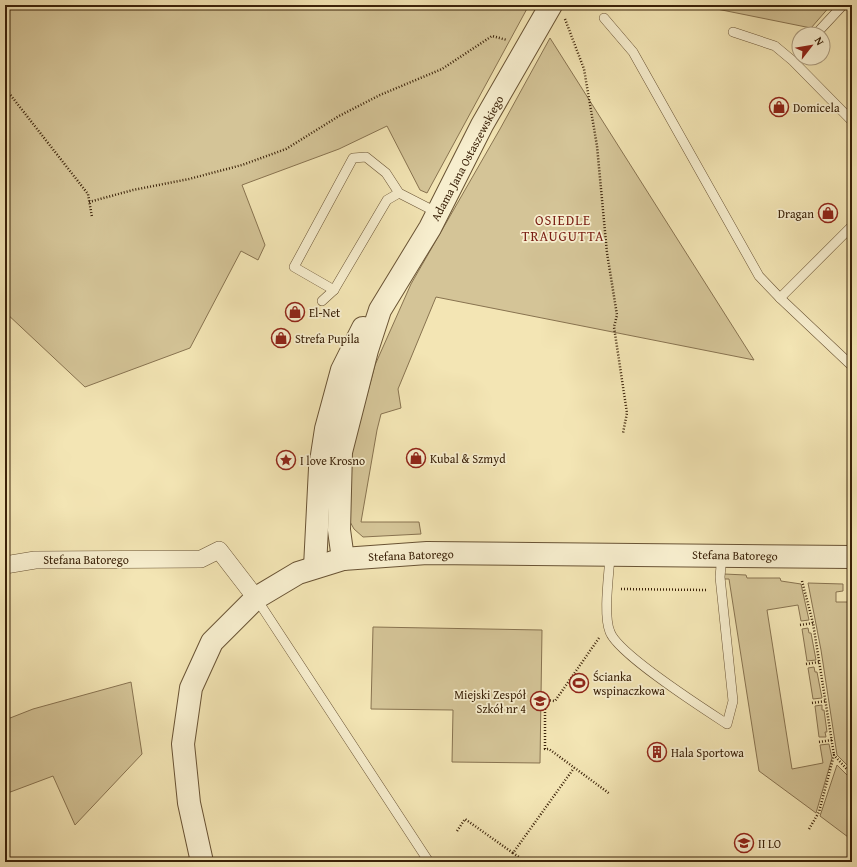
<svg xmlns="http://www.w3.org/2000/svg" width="857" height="867" font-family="'Gentium Book Plus',serif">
<rect width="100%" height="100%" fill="#f3e5b4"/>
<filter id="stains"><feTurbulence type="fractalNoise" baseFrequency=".005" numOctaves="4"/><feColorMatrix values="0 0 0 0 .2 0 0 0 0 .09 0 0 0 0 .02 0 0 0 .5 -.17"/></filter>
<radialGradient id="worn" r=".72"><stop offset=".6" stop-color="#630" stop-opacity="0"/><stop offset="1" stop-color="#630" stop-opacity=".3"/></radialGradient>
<g fill="#d4c497" stroke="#887350">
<polygon points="5,5 529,5 427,193 420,190 387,126 339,149 242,185 265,245 258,260 241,251 190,348 85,387 5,312"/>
<polygon points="697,5 831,5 811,28"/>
<polygon points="550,38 754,360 436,297 398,389 401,408 381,414 377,430 361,522 419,522 421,534 363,537 354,529 348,518 345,477 375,365 411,284 500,129"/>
<polygon points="724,574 746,575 747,578 780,578 781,581 801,584 809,620 801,621 798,605 767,610 792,769 823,763 820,745 829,744 832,758 816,813 759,771 729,579 724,579"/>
<polygon points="808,583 843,584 843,591 836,592 836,602 852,602 852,770 837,755 821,650"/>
<polygon points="373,627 542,630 540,763 452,762 453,710 371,709"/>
<polygon points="808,628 809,633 811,633 816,660 807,661 802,629"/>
<polygon points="814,667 815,672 817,672 822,698 813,699 808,668"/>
<polygon points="131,682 142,754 75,825 53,776 5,794 5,720 33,709"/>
<polygon points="822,705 822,710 824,710 827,732 825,732 826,737 819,737 815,706"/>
<polygon points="837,765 852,780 852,840 820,816"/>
</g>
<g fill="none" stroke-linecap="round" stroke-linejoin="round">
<g stroke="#695334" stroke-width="10">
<g id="service">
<polyline points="604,18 633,52 759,276 780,298 852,366"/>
<polyline points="733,32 775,46 793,61 852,121"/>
<polyline points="816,34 843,5"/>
<polyline points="399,193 387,200 334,290 294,267 353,158 366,157 386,173 399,193 438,213"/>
<polyline points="780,298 852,226"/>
<polyline points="322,301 334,290"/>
<path d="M610 556C609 575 603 615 610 632 618 654 704 709 727 724L733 701 720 577 722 555"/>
<polyline points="256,598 429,862"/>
</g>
</g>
<g stroke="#695334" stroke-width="18">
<polyline id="minor" points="5,565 35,560 201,559 219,550 256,598"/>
</g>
<g stroke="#695334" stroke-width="24">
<g id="tertiary">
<polyline points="343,559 339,530 341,452 367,350 380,310 430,228 482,125 551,5"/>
<polyline points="315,567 320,468 326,429 342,370 363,328"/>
<polyline points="202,862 189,803 183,744 191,688 212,642 256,598 298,573 343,559 427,553 852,557"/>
</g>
</g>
<g stroke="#3b2209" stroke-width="2.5" stroke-dasharray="1 2" stroke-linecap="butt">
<polyline points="565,19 584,69 597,146 607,253 617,315 614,327 627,413 623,433"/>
<polyline points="5,88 88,194 92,217"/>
<polyline points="89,202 133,190 189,179 242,165 286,149 339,116 380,95 442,69 492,36 507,40"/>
<polyline points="802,581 813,623 834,755"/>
<polyline points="848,583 852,587"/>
<polyline points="621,589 707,590"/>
<polyline points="800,625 813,623"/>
<polyline points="599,638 555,701 545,700 545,749 549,749 610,794"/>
<polyline points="806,664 819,662"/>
<polyline points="812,703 826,701"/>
<polyline points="819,742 832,740"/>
<polyline points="809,829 819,812 834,755 852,775"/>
<polyline points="457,831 465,819 513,853"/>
<polyline points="526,862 513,853 574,768"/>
</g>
<use href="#service" stroke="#f7eece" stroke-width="9"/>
<use href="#minor" stroke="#f7eece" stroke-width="17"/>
<use href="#tertiary" stroke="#f7eece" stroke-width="22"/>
</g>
<defs>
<g id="shop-ring" transform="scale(1)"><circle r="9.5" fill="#f7eece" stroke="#8f2418" stroke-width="1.5"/><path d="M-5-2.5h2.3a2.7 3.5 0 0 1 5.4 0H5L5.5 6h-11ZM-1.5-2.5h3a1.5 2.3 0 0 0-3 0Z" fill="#8f2418"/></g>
<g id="sight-ring" transform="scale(1)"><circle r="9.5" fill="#f7eece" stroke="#8f2418" stroke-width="1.5"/><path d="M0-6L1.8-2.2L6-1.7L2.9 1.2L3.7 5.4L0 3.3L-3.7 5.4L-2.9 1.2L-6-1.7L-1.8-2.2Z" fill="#8f2418"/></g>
<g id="stadium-ring" transform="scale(1)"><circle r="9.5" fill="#f7eece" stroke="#8f2418" stroke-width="1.5"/><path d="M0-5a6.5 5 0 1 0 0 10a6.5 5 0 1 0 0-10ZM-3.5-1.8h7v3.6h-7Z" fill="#8f2418"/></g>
<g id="school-ring" transform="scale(1)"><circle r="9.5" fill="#f7eece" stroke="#8f2418" stroke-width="1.5"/><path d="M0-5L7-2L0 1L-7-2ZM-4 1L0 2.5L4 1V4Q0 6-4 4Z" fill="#8f2418"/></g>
<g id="building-ring" transform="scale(1)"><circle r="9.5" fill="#f7eece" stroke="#8f2418" stroke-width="1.5"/><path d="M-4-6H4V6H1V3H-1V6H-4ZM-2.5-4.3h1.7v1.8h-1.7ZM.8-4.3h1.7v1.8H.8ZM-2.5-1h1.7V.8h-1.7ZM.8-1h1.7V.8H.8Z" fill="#8f2418"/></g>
</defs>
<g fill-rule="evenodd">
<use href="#shop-ring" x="779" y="107"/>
<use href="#shop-ring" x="828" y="213"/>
<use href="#shop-ring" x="295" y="312"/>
<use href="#shop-ring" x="281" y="338"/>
<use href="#shop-ring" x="416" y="458"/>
<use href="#sight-ring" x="286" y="460"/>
<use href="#stadium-ring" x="579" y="683"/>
<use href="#school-ring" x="540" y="701"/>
<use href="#building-ring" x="657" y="752"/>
<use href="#school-ring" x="744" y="843"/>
</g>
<g text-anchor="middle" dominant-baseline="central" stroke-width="3.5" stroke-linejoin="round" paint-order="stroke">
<g font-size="12" fill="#3b2209" stroke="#f7eece" text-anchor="start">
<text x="793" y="107">Domicela</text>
<text x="814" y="213" text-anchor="end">Dragan</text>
<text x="309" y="312">El-Net</text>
<text x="295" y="338">Strefa Pupila</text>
<text x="430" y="458">Kubal &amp; Szmyd</text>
<text x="300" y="460">I love Krosno</text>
<text x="593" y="676">Ścianka<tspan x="593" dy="14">wspinaczkowa</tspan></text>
<text x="526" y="694" text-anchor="end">Miejski Zespół<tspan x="526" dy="14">Szkół nr 4</tspan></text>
<text x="671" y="752">Hala Sportowa</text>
<text x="758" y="843">II LO</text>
</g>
<g font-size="12" fill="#3b2209" stroke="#f7eece">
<text transform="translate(467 158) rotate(-62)">Adama Jana Ostaszewskiego</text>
<text transform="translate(411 555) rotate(-2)">Stefana Batorego</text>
<text transform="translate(735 555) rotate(1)">Stefana Batorego</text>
<text x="86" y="559">Stefana Batorego</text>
</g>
<g font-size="14" letter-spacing="1" fill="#7a1f14" stroke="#f7eece">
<text x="563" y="220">OSIEDLE<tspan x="563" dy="16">TRAUGUTTA</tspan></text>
</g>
</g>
<rect width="857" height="867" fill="none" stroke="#f3e5b4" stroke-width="20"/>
<rect x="6" y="6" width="845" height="855" fill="none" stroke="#3b2209" stroke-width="2"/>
<rect x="10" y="10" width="837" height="847" fill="none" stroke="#3b2209"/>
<g transform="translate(811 46) rotate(59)"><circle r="19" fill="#f7eece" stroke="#ac9c7f"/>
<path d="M0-3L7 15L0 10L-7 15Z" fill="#8f2418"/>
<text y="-6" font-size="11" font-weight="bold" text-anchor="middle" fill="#3b2209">N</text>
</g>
<rect width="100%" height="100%" filter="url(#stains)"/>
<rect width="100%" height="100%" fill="url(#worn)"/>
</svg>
